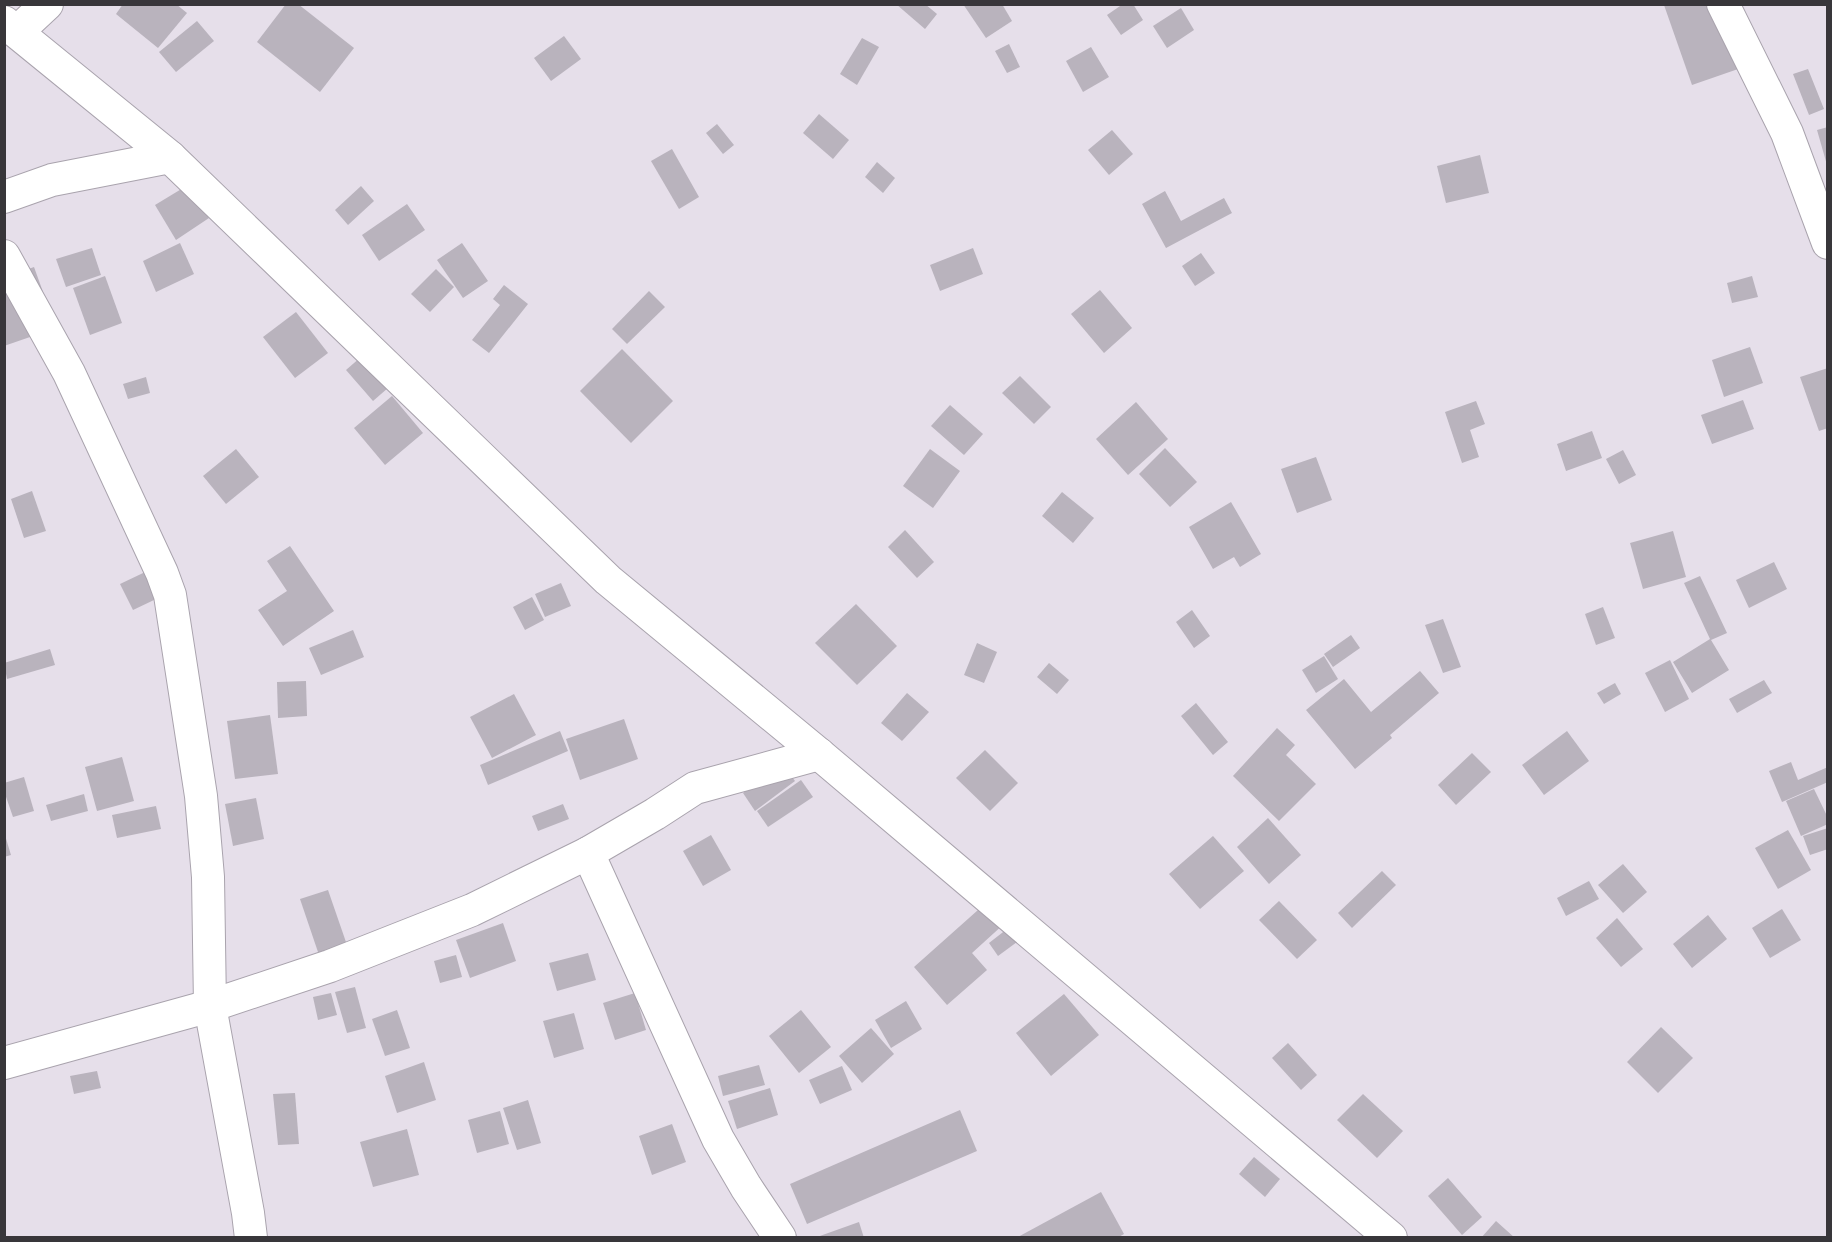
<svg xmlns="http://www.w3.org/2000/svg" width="1832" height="1242" font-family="'Varela Round',sans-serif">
<rect width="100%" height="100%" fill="#e6dfea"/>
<g fill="#b9b3bd">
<polygon points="123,4 176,4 187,13 158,48 116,14"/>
<polygon points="286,4 298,4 354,48 320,92 257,42"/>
<polygon points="896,4 925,4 937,14 925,29"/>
<polygon points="963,4 1002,4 1012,21 986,38"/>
<polygon points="1123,4 1133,4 1143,20 1121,35 1107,15"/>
<polygon points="1719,4 1741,68 1692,85 1664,5"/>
<polygon points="1181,8 1194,30 1167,48 1153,26"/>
<polygon points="197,21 214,41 176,72 159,52"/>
<polygon points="564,36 581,59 551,81 534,58"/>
<polygon points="862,38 879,47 857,85 840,74"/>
<polygon points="1009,44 1020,67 1007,73 995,51"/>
<polygon points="1091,47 1109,77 1083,92 1066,61"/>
<polygon points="1808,69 1824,109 1809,115 1793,74"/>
<polygon points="819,114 849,140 833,159 803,133"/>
<polygon points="717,124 734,145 723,154 706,133"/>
<polygon points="1828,127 1828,165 1827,165 1817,130"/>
<polygon points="1112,130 1133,154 1109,175 1088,150"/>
<polygon points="672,149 699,197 679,209 651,161"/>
<polygon points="1480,155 1489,193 1446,203 1437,166"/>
<polygon points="877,162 895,178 883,193 865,177"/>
<polygon points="188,185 209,218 176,240 155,205"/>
<polygon points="361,186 374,201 348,225 335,210"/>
<polygon points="1165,191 1181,221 1224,198 1232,213 1166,248 1142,204"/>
<polygon points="407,204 425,230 379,261 362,235"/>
<polygon points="180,243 194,274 156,292 143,261"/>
<polygon points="462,243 488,281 463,298 437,260"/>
<polygon points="92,248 101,275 66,287 56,259"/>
<polygon points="973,248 983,274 940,291 930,265"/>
<polygon points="1201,253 1215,273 1195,286 1182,266"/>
<polygon points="34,267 56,328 4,346 4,278"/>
<polygon points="436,269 454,287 430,312 411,294"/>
<polygon points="105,276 122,323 90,335 73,288"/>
<polygon points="1752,276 1758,297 1732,303 1727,283"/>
<polygon points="504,285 528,304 489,353 472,340 500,305 493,299"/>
<polygon points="1100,290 1132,328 1104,353 1071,314"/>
<polygon points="649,291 665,307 627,344 612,329"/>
<polygon points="296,312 328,353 295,378 263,337"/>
<polygon points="1750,347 1763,383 1724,397 1712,360"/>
<polygon points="622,349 673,401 631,443 580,391"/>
<polygon points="369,350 396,381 373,401 346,370"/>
<polygon points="1828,368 1828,428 1819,431 1800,377"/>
<polygon points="1020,376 1051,407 1034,424 1002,393"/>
<polygon points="146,377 150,393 128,399 123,384"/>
<polygon points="392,396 423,433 385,465 354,428"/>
<polygon points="1743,400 1754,429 1712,444 1701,415"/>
<polygon points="1476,401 1485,424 1470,430 1479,457 1462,463 1445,412"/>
<polygon points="1136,402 1168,439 1128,475 1096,439"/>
<polygon points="950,405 983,434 964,455 931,426"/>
<polygon points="1592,431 1602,458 1566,471 1557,444"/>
<polygon points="1165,448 1197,482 1170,507 1139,474"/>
<polygon points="236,449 259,477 226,504 203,476"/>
<polygon points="930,449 960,471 933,508 903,486"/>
<polygon points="1623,450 1636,475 1619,484 1606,459"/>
<polygon points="1316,457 1332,500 1297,513 1281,469"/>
<polygon points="32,491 46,531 24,538 11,499"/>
<polygon points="1062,492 1094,518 1073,543 1042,516"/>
<polygon points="1231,502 1261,554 1240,567 1234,557 1213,569 1189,527"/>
<polygon points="905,530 934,562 917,578 888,547"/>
<polygon points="1673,531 1686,577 1643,589 1630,543"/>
<polygon points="290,546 334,611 283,646 258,610 287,591 267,561"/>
<polygon points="1774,562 1787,589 1749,608 1736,580"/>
<polygon points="162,564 175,590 133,610 120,584"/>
<polygon points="1700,576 1727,633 1711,640 1729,670 1692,693 1673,662 1710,639 1684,583"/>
<polygon points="561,583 571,606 545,617 535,594"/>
<polygon points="532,597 544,620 525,630 513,607"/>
<polygon points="856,604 897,646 857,685 815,643"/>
<polygon points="1603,607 1615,638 1596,645 1585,614"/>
<polygon points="1192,610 1210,636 1194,648 1176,622"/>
<polygon points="1443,619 1461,667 1443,673 1425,625"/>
<polygon points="353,630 364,657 321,675 309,648"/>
<polygon points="1351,635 1360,648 1333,667 1324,654"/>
<polygon points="977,643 997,652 984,683 964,675"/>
<polygon points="50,649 55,665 7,679 4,663"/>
<polygon points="1324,656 1338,679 1316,693 1302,670"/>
<polygon points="1670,660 1689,699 1665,712 1645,673"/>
<polygon points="1049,663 1069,680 1057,694 1037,677"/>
<polygon points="1420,671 1439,693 1390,735 1392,738 1355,769 1306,710 1344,679 1371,712"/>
<polygon points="1764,680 1772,693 1737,713 1729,699"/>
<polygon points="306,681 307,716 278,718 277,682"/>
<polygon points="1615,683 1621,694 1604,704 1597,693"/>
<polygon points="907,693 929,712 902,741 881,723"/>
<polygon points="514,694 536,735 492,758 470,717"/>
<polygon points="1196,703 1228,742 1213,755 1181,716"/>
<polygon points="270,715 278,774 235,779 227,721"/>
<polygon points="624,719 638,759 580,780 566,739"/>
<polygon points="1277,728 1295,745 1286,755 1316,784 1279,821 1233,776"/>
<polygon points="560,731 568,751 488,785 480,765"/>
<polygon points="1567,731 1589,761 1544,795 1522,765"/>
<polygon points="985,750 1018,783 990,811 956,778"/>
<polygon points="1472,753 1491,772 1456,805 1438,785"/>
<polygon points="122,757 134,801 97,811 85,767"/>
<polygon points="1791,762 1798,780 1828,767 1828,782 1782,802 1769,771"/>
<polygon points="782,764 795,781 755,811 743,793"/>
<polygon points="24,777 34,811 13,817 4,791 4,783"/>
<polygon points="801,780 813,797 768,827 757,811"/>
<polygon points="1814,789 1828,818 1828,824 1801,836 1786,801"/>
<polygon points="84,794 88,811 51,821 46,805"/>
<polygon points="256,798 264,839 233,846 225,804"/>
<polygon points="563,804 569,819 538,831 532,816"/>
<polygon points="156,806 161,829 117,838 112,815"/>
<polygon points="1268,818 1301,855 1269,884 1237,847"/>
<polygon points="1828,828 1828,849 1810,855 1803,836"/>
<polygon points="1788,830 1811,870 1778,889 1755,848"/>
<polygon points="4,832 11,855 4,857"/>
<polygon points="711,835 731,870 703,886 683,851"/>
<polygon points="1213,836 1244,871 1200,909 1169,874"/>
<polygon points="1623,864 1647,892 1623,913 1598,885"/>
<polygon points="1382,871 1396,885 1352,928 1338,913"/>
<polygon points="1589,881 1599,899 1566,916 1557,898"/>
<polygon points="328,890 347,945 319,955 300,899"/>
<polygon points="1279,901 1317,940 1297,959 1259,920"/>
<polygon points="987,902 1005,923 972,953 987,970 947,1005 914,967"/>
<polygon points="1782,909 1801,940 1770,958 1752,928"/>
<polygon points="1708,915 1727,939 1692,968 1673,944"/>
<polygon points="1617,918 1643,949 1621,967 1596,938"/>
<polygon points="503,923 516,961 470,978 456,940"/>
<polygon points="1007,929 1017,942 998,956 989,943"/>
<polygon points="588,953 596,980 557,991 549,963"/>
<polygon points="456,955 462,977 440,983 434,961"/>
<polygon points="355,987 366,1028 347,1033 335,992"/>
<polygon points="331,993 337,1015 318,1020 313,997"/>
<polygon points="635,993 646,1030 615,1040 603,1003"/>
<polygon points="1064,994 1099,1035 1051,1076 1016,1033"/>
<polygon points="906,1001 922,1029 891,1048 875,1020"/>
<polygon points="397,1010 410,1048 385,1056 372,1019"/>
<polygon points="801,1010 831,1047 799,1073 769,1036"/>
<polygon points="574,1013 584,1049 554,1058 543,1021"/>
<polygon points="1661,1027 1693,1058 1658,1093 1627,1062"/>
<polygon points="871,1028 894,1054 862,1083 839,1056"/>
<polygon points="1288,1043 1317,1075 1301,1090 1272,1058"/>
<polygon points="424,1062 436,1100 397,1113 385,1076"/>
<polygon points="759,1065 765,1085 723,1096 718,1076"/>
<polygon points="842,1066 852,1090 820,1104 809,1080"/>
<polygon points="97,1071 101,1088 74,1094 70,1076"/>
<polygon points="770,1088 778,1115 737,1129 728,1101"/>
<polygon points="295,1093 299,1144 278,1145 273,1094"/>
<polygon points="1363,1094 1403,1131 1377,1158 1337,1120"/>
<polygon points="528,1100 541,1143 517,1150 503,1108"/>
<polygon points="960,1110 977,1151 807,1224 790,1184"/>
<polygon points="500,1111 509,1144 477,1153 468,1120"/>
<polygon points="672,1124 686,1162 652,1175 639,1136"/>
<polygon points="407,1129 419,1175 373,1187 360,1142"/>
<polygon points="1254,1157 1280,1179 1265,1197 1239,1174"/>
<polygon points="1448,1178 1482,1217 1462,1235 1428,1196"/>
<polygon points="1101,1192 1124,1234 1117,1238 1016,1238"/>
<polygon points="1496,1221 1515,1238 1481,1238"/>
<polygon points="859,1222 864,1238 817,1238 817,1237"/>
</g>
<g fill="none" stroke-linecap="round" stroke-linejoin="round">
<g stroke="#a9a3ad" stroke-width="34">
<g id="minor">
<polyline points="1723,4 1787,133 1828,243"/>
<polyline points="4,22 170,157 608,580 819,754 1391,1238"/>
<polyline points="17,32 47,4"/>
<polyline points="4,197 52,180 170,157"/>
<polyline points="4,256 69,373 162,573 170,595 201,796 208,877 210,1006 248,1213 251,1238"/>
<polyline points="588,853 718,1139 746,1187 780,1238"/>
<polyline points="4,1063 210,1006 330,966 472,910 588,853 655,814 695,788 819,754"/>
</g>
</g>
<use href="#minor" stroke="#fff" stroke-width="32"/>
</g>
<rect width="1832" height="1242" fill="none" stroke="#38363a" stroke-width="12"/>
</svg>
